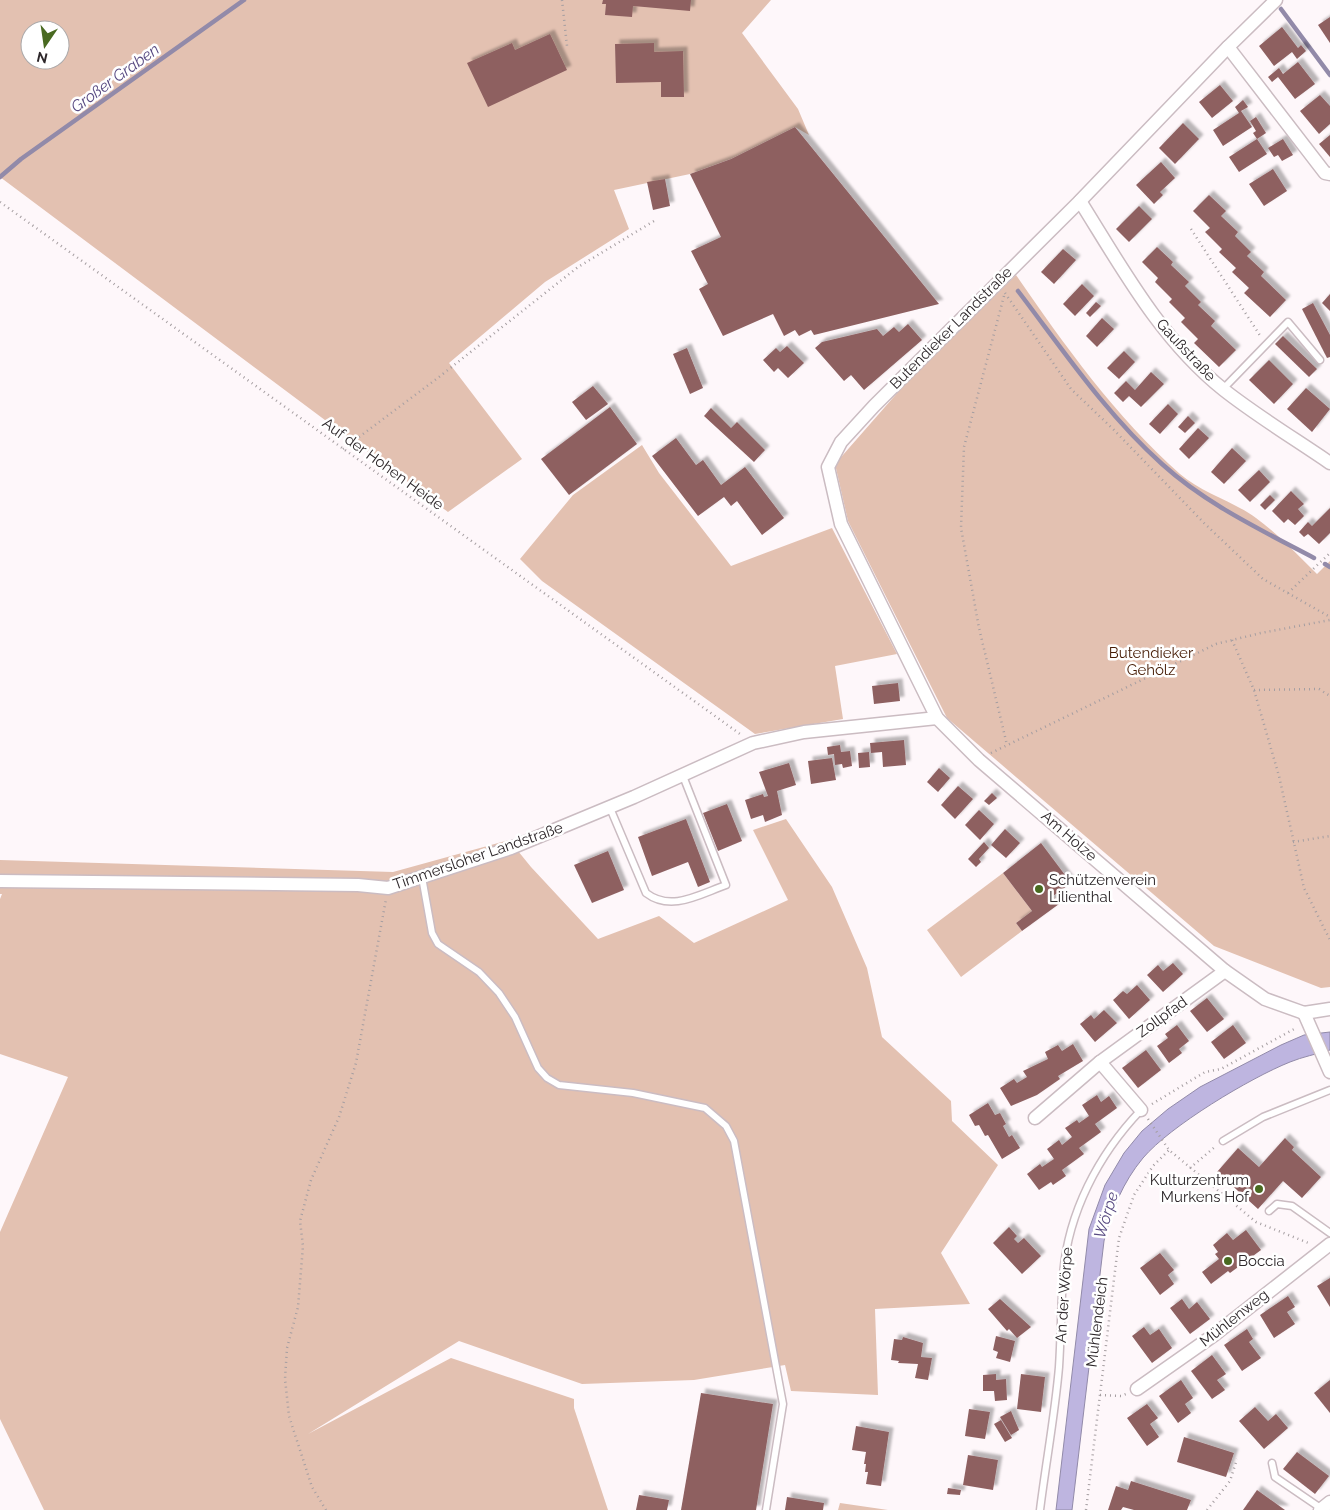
<svg xmlns="http://www.w3.org/2000/svg" width="1330" height="1510" font-family="Raleway,sans-serif">
<defs>
<filter id="shadow"><feDropShadow dx="4.5" dy="-4.5" stdDeviation="1" flood-color="#0004"/></filter>
</defs>
<rect width="100%" height="100%" fill="#fef7fa"/>
<g fill="#e3c1b1" fill-rule="evenodd">
<path d="M0 0H771L742 33 798 109 809 135 795 127 731 159 690 174 614 190 629 229 545 282 449 363 522 459 448 512 0 177ZM30 30H60V60H30Z"/>
<path d="M1016 275C1065 346 1115 416 1180 474 1202 493 1233 501 1256 518 1278 534 1298 555 1317 574L1330 561V987L1321 988 1214 946 947 718 848 521 835 464 913 375Z"/>
<polygon points="642,445 659,473 731,566 832,528 897,654 835,666 843,719 755,734 542,581 520,559 573,495"/>
<polygon points="786,819 832,887 867,968 882,1037 951,1101 952,1121 998,1165 941,1253 970,1304 875,1309 878,1395 791,1391 785,1365 694,1380 582,1384 459,1341 308,1434 451,1358 574,1399 574,1408 608,1510 44,1510 0,1419 0,1232 68,1077 0,1054 0,899 2,894 0,894 0,860 393,872 509,840 531,867 598,939 659,916 694,943 788,900 753,830"/>
<polygon points="1003,873 1032,911 1016,923 1022,931 961,977 927,930"/>
<polygon points="840,1503 888,1510 838,1510"/>
</g>
<path fill="#beb5e0" stroke="#928aa9" d="M1330 1032V1050C1317 1054 1302 1057 1290 1062 1250 1078 1170 1126 1143 1158 1123 1182 1111 1211 1104 1241L1072 1510H1056L1089 1229 1105 1185 1124 1153 1142 1131 1168 1109 1200 1087 1281 1045 1304 1035Z"/>
<g fill="none" stroke-linecap="round" stroke-linejoin="round">
<g stroke="#928aa9" stroke-width="4.5">
<polyline points="1281,9 1330,75"/>
<polyline points="0,177 21,159 244,0"/>
<path d="M1018 291C1063 350 1106 414 1162 464 1206 504 1261 530 1314 558"/>
<polyline points="1325,564 1330,567"/>
</g>
</g>
<g fill="#8e6061" filter="url(#shadow)">
<polygon points="603,0 691,0 690,11 633,6 632,17 605,15 606,4 602,4"/>
<polygon points="1330,17 1330,43 1318,25"/>
<polygon points="1282,27 1298,48 1301,45 1306,51 1297,59 1292,52 1274,66 1259,46"/>
<polygon points="550,34 567,70 488,107 467,63 512,43 515,50"/>
<polygon points="654,43 654,52 683,51 684,97 661,97 661,82 616,83 615,44"/>
<polygon points="1298,62 1315,84 1295,99 1278,77 1272,82 1268,77 1279,68 1283,74"/>
<polygon points="1220,85 1233,101 1212,118 1199,102"/>
<polygon points="1320,95 1330,106 1330,124 1319,134 1300,111"/>
<polygon points="1243,100 1248,107 1241,111 1252,127 1223,146 1213,130 1239,113 1235,107"/>
<polygon points="1256,117 1266,133 1257,139 1253,133 1256,131 1250,121"/>
<polygon points="1183,123 1199,139 1175,164 1159,148"/>
<polygon points="795,127 939,304 814,335 811,330 799,336 795,330 784,336 773,314 723,336 699,289 708,284 691,251 721,237 690,174 731,159"/>
<polygon points="1330,135 1330,157 1319,144"/>
<polygon points="1257,139 1267,154 1239,172 1229,157"/>
<polygon points="1283,139 1293,155 1282,161 1278,155 1274,157 1268,148"/>
<polygon points="1161,162 1175,178 1160,192 1163,195 1154,204 1136,185"/>
<polygon points="1273,169 1287,191 1264,206 1249,184"/>
<polygon points="665,179 670,206 653,210 647,182"/>
<polygon points="1209,195 1226,211 1221,216 1238,232 1235,236 1251,252 1247,256 1264,272 1261,276 1286,300 1270,317 1244,293 1249,288 1232,272 1236,268 1219,252 1222,249 1205,232 1210,228 1193,211"/>
<polygon points="1139,206 1152,219 1129,242 1116,229"/>
<polygon points="1157,247 1173,262 1171,265 1189,282 1185,286 1201,302 1198,305 1215,321 1211,326 1236,350 1219,367 1194,343 1198,339 1181,322 1185,318 1169,302 1172,299 1155,282 1158,278 1142,262"/>
<polygon points="1063,249 1076,260 1054,284 1041,272"/>
<polygon points="1082,284 1094,296 1075,316 1063,304"/>
<polygon points="1330,294 1330,311 1322,303"/>
<polygon points="1096,302 1101,306 1090,317 1086,313"/>
<polygon points="1313,303 1330,335 1330,357 1327,358 1302,309"/>
<polygon points="1102,318 1114,329 1097,347 1086,336"/>
<polygon points="908,324 922,340 864,390 851,375 844,381 815,348 822,342 877,329 883,336 894,327 899,332"/>
<polygon points="1283,336 1317,369 1309,377 1275,344"/>
<polygon points="787,346 804,363 788,378 778,368 774,372 763,360 776,348 780,352"/>
<polygon points="687,348 703,388 690,394 673,354"/>
<polygon points="1124,351 1135,362 1119,379 1107,368"/>
<polygon points="1269,360 1293,384 1274,404 1249,380"/>
<polygon points="1151,372 1164,384 1141,407 1129,396 1123,402 1114,393 1126,381 1135,390"/>
<polygon points="593,386 608,404 586,420 572,402"/>
<polygon points="1306,388 1330,409 1312,432 1287,409"/>
<polygon points="1168,404 1178,414 1160,434 1149,424"/>
<polygon points="610,407 637,444 569,495 541,459"/>
<polygon points="711,408 731,428 737,422 765,450 754,462 704,416"/>
<polygon points="1188,416 1195,423 1185,433 1178,427"/>
<polygon points="1198,428 1209,438 1189,459 1179,449"/>
<polygon points="676,438 696,465 703,460 721,485 745,467 784,518 762,535 737,501 731,506 724,497 698,516 652,456"/>
<polygon points="1232,448 1246,461 1224,484 1211,472"/>
<polygon points="1259,470 1270,482 1250,502 1238,490"/>
<polygon points="1291,491 1304,504 1298,509 1304,516 1295,525 1288,519 1284,523 1272,511"/>
<polygon points="1270,495 1275,500 1265,510 1260,505"/>
<polygon points="1330,508 1330,533 1319,544 1308,534 1304,537 1299,532 1308,522 1312,526"/>
<polygon points="898,683 900,701 874,704 872,686"/>
<polygon points="904,740 906,765 883,767 882,752 871,753 870,743"/>
<polygon points="840,745 841,752 850,751 852,766 843,768 842,764 835,765 834,754 828,755 827,747"/>
<polygon points="869,752 870,767 859,768 858,753"/>
<polygon points="832,758 836,780 811,784 808,761"/>
<polygon points="789,763 796,785 777,791 782,815 765,822 763,815 751,819 745,800 763,794 764,797 768,796 759,772"/>
<polygon points="939,768 950,778 938,792 927,782"/>
<polygon points="958,786 973,799 955,819 941,805"/>
<polygon points="992,793 997,798 989,805 984,801"/>
<polygon points="727,804 742,841 718,851 703,813"/>
<polygon points="979,810 994,824 980,840 965,825"/>
<polygon points="686,819 710,882 698,887 688,862 652,876 638,837"/>
<polygon points="1005,829 1020,843 1006,858 991,845"/>
<polygon points="984,842 989,848 979,859 981,862 976,867 968,859"/>
<polygon points="1041,843 1071,883 1053,896 1059,904 1022,931 1016,923 1032,911 1003,873"/>
<polygon points="608,851 624,890 592,903 574,865"/>
<polygon points="1173,963 1183,974 1163,992 1147,975 1158,965 1163,971"/>
<polygon points="1137,985 1150,1000 1129,1019 1113,1000 1123,991 1127,994"/>
<polygon points="1207,998 1224,1019 1207,1032 1190,1011"/>
<polygon points="1104,1010 1117,1023 1095,1042 1080,1024 1091,1015 1094,1019"/>
<polygon points="1177,1025 1189,1041 1179,1049 1182,1053 1169,1063 1157,1046 1168,1038 1165,1034"/>
<polygon points="1233,1025 1246,1043 1224,1059 1211,1042"/>
<polygon points="1073,1044 1083,1061 1058,1076 1060,1079 1037,1095 1011,1106 1000,1088 1014,1079 1017,1083 1027,1077 1023,1071 1048,1059 1045,1052 1058,1045 1062,1051"/>
<polygon points="1146,1050 1161,1070 1138,1088 1122,1068"/>
<polygon points="1097,1095 1101,1102 1109,1096 1117,1108 1095,1124 1101,1132 1079,1148 1084,1154 1062,1170 1066,1176 1053,1185 1051,1182 1039,1190 1027,1174 1040,1164 1042,1167 1054,1159 1047,1149 1059,1140 1062,1145 1072,1137 1065,1128 1077,1120 1079,1123 1089,1116 1082,1105"/>
<polygon points="988,1103 995,1115 1000,1113 1006,1124 1003,1126 1009,1137 1012,1135 1020,1148 1002,1159 988,1135 985,1136 979,1125 975,1126 969,1115"/>
<polygon points="1285,1138 1294,1147 1292,1150 1321,1177 1302,1198 1283,1181 1258,1209 1217,1172 1238,1148 1259,1167"/>
<polygon points="1009,1227 1017,1236 1014,1239 1018,1243 1024,1238 1041,1256 1022,1274 993,1243"/>
<polygon points="1246,1230 1261,1250 1230,1273 1228,1271 1211,1284 1202,1272 1219,1259 1215,1254 1218,1252 1213,1245 1227,1233 1233,1240"/>
<polygon points="1160,1253 1174,1270 1168,1275 1174,1284 1160,1295 1140,1268"/>
<polygon points="1330,1278 1330,1307 1317,1286"/>
<polygon points="1288,1296 1295,1307 1287,1312 1295,1324 1274,1338 1260,1315"/>
<polygon points="1000,1299 1031,1327 1017,1338 1009,1329 1007,1331 988,1309"/>
<polygon points="1182,1299 1189,1309 1197,1302 1210,1319 1190,1334 1170,1308"/>
<polygon points="1144,1327 1150,1335 1159,1329 1172,1348 1152,1363 1132,1336"/>
<polygon points="1247,1329 1253,1339 1249,1342 1261,1358 1242,1371 1224,1345"/>
<polygon points="996,1336 1015,1341 1010,1362 996,1358 998,1352 993,1350"/>
<polygon points="903,1337 923,1343 921,1357 932,1358 928,1380 915,1378 918,1364 898,1363 899,1361 891,1360 894,1339 902,1340"/>
<polygon points="1212,1355 1226,1374 1217,1380 1225,1390 1212,1399 1191,1371"/>
<polygon points="996,1374 996,1380 1006,1379 1007,1400 995,1401 994,1391 983,1391 983,1375"/>
<polygon points="1021,1374 1045,1377 1041,1412 1017,1409"/>
<polygon points="1181,1380 1193,1398 1185,1404 1191,1413 1178,1423 1159,1396"/>
<polygon points="1330,1380 1330,1413 1314,1393"/>
<polygon points="701,1393 773,1404 756,1510 681,1510"/>
<polygon points="1147,1404 1158,1418 1150,1424 1159,1437 1147,1446 1127,1418"/>
<polygon points="1255,1407 1268,1421 1276,1414 1288,1428 1264,1449 1239,1421"/>
<polygon points="969,1409 990,1412 985,1439 965,1436"/>
<polygon points="1011,1411 1019,1430 1011,1435 1000,1417"/>
<polygon points="1001,1420 1012,1438 1005,1442 994,1424"/>
<polygon points="856,1426 889,1432 881,1486 866,1484 868,1472 865,1472 866,1464 864,1464 866,1452 852,1450"/>
<polygon points="1184,1437 1234,1453 1226,1477 1177,1462"/>
<polygon points="1297,1452 1329,1476 1315,1494 1283,1469"/>
<polygon points="968,1455 998,1460 993,1490 963,1485"/>
<polygon points="1131,1481 1191,1500 1187,1510 1134,1510 1123,1507 1121,1510 1108,1510 1116,1486 1128,1490"/>
<polygon points="948,1488 961,1490 960,1495 947,1494"/>
<polygon points="1257,1490 1285,1510 1243,1510"/>
<polygon points="639,1495 669,1500 667,1510 636,1510"/>
<polygon points="787,1497 824,1503 823,1510 785,1510"/>
</g>
<g fill="none" stroke-linecap="round" stroke-linejoin="round">
<g stroke="#cbbcc2" stroke-width="9">
<g id="lane">
<polyline points="1223,389 1288,322 1320,360"/>
<path d="M610 808 646 893C671 912 698 895 726 885L683 776"/>
<polyline points="422,877 432,933 438,944 479,972 499,993 515,1017 538,1068 547,1078 559,1085 633,1093 705,1108 726,1126 734,1141 783,1404 766,1510"/>
<polyline points="1223,1141 1263,1117 1330,1090"/>
<polyline points="1269,1211 1277,1204 1292,1206 1330,1233"/>
<polyline points="1272,1463 1275,1477 1322,1509"/>
<path d="M1040 1510C1046 1462 1055 1414 1059 1367 1061 1336 1061 1306 1063 1275 1068 1213 1098 1155 1141 1110"/>
</g>
</g>
<g stroke="#cbbcc2" stroke-width="15">
<g id="street">
<polyline points="1276,0 1228,47 1080,201 874,406 841,442 828,467 841,524 937,718 979,760 1225,971 1265,999 1304,1013"/>
<polyline points="1228,47 1325,173 1330,174"/>
<path d="M1080 201C1122 268 1161 340 1224 390 1257 416 1295 439 1330 463"/>
<polyline points="0,881 358,885 388,888 511,848 634,797 753,743 804,732 937,718"/>
<polyline points="1304,1013 1330,1072"/>
<polyline points="1304,1013 1330,1009"/>
<polyline points="1100,1062 1141,1110"/>
<polyline points="1035,1118 1100,1062 1225,971"/>
<polyline points="1137,1389 1214,1335 1330,1244"/>
<polyline points="1320,1510 1330,1502"/>
</g>
</g>
<g stroke="#a59ea1" stroke-width="2.5" stroke-dasharray="1 4" stroke-linecap="butt">
<polyline points="562,0 567,46"/>
<polyline points="0,202 740,734"/>
<polyline points="1191,229 1261,337"/>
<polyline points="1005,293 1071,389 1114,430 1205,524 1263,579 1330,617"/>
<polyline points="1004,296 964,447 961,528 979,628 1007,745"/>
<polyline points="343,449 439,377 578,267 654,221"/>
<polyline points="1288,593 1330,553"/>
<polyline points="1232,640 1254,690 1279,776 1304,888 1330,940"/>
<polyline points="1254,690 1319,689 1330,696"/>
<polyline points="991,753 1216,644 1261,633 1330,620"/>
<polyline points="1293,842 1330,836"/>
<polyline points="1152,1104 1205,1072 1221,1069 1296,1028"/>
<polyline points="1148,1119 1169,1150 1256,1222 1311,1244"/>
<polyline points="1190,1168 1216,1146"/>
<polyline points="1100,1395 1121,1396 1126,1394"/>
<polyline points="326,1510 312,1487 289,1416 285,1379 287,1348 298,1307 303,1246 300,1221 311,1180 339,1117 356,1063 386,899"/>
<polyline points="1086,1510 1119,1238 1134,1195 1153,1166 1169,1150"/>
<polyline points="1207,1510 1230,1481 1237,1459"/>
</g>
<use href="#lane" stroke="#fff" stroke-width="6"/>
<use href="#street" stroke="#fff" stroke-width="12"/>
</g>
<g fill="#496a21" stroke="#fff" stroke-width="2">
<circle cx="1039" cy="889" r="5"/>
<circle cx="1259" cy="1189" r="5"/>
<circle cx="1228" cy="1261" r="5"/>
</g>
<g text-anchor="middle" dominant-baseline="central" stroke-width="5" stroke-linejoin="round" paint-order="stroke">
<g font-size="15" fill="#2d272a" stroke="#fff">
<text transform="translate(951 328) rotate(-45)">Butendieker Landstraße</text>
<text transform="translate(1186 350) rotate(47)">Gaußstraße</text>
<text transform="translate(383 464) rotate(36)">Auf der Hohen Heide</text>
<text transform="translate(1069 836) rotate(41)">Am Holze</text>
<text transform="translate(478 856) rotate(-19)">Timmersloher Landstraße</text>
<text transform="translate(1162 1017) rotate(-36)">Zollpfad</text>
<text transform="translate(1064 1295) rotate(-86)">An der Wörpe</text>
<text transform="translate(1234 1318) rotate(-38)">Mühlenweg</text>
<text transform="translate(1097 1322) rotate(-83)">Mühlendeich</text>
</g>
<g font-size="15" fill="#461c05" stroke="#fff">
<text x="1151" y="653">Butendieker<tspan x="1151" dy="17">Gehölz</tspan></text>
</g>
<g font-size="15" fill="#2d272a" stroke="#fff" text-anchor="start">
<text x="1049" y="880">Schützenverein<tspan x="1049" dy="17">Lilienthal</tspan></text>
<text x="1249" y="1180" text-anchor="end">Kulturzentrum<tspan x="1249" dy="17">Murkens Hof</tspan></text>
<text x="1238" y="1261">Boccia</text>
</g>
<g font-size="16" font-style="italic" fill="#574981" stroke="#fff">
<text transform="translate(115 78) rotate(-36)">Großer Graben</text>
<text transform="translate(1106 1215) rotate(-73)">Wörpe</text>
</g>
</g>
<g transform="translate(45 45) rotate(193)"><circle r="24" fill="#ffffff" stroke="#aba9aa"/>
<path d="M0-4L9 19L0 12L-9 19Z" fill="#496a21"/>
<text y="-8" font-size="14" font-weight="bold" text-anchor="middle" fill="#2d272a">N</text>
</g>
</svg>
